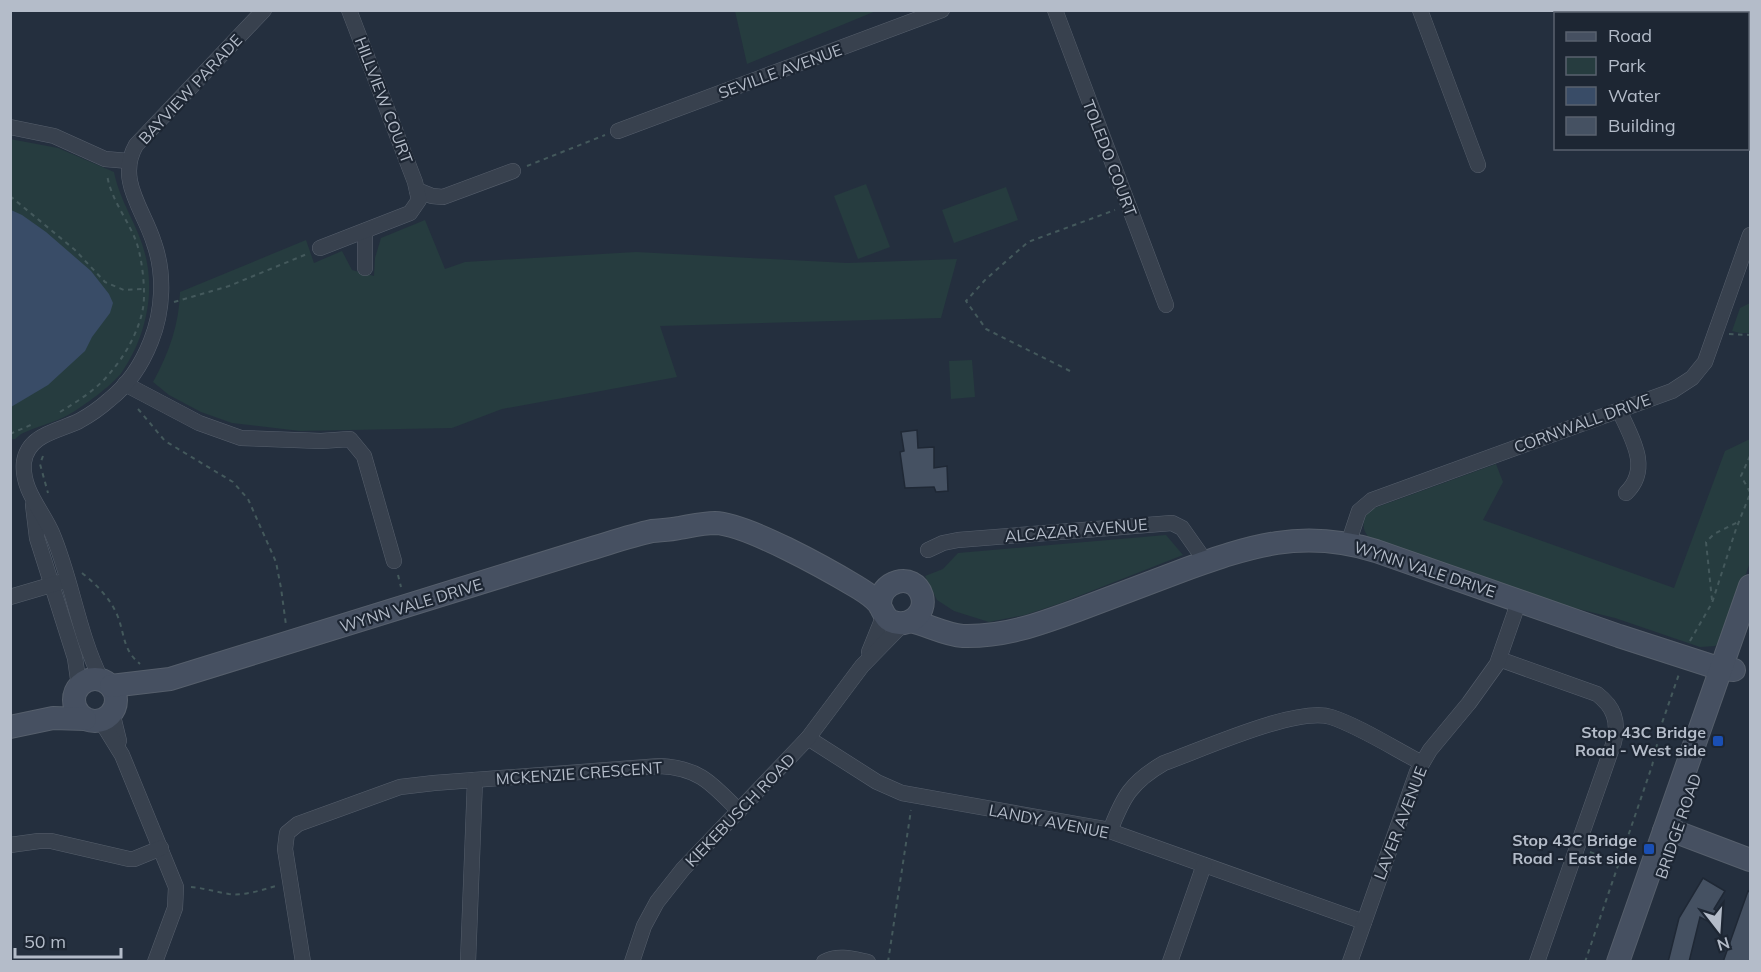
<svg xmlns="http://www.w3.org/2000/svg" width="1761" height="972" font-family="Mulish,sans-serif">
<rect width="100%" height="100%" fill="#242f3e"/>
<g fill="#263c3f">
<polygon points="735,11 735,10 876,11 747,64"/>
<path d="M10 139 58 148 114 172C120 203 140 228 146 258 155 297 144 340 122 372 114 384 81 408 68 415 56 422 35 427 21 434L15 439H10Z"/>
<polygon points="866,184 890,247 858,259 834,196"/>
<polygon points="1006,187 1018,220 954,243 942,210"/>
<path d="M425 220 445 269 465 262 636 252 847 263 957 259 941 318 660 326 677 377 502 409 452 428 300 431 232 423 201 412 169 395 153 382C169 353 179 325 180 292L306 240 314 263 342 251 352 270 374 276 375 258 381 238Z"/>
<polygon points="1750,303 1750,333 1740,333 1732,331 1740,308"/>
<polygon points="972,360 975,397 951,399 949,361"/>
<path d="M1750 439V562L1724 639 1715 646 1700 647 1615 618 1542 600 1371 541C1362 529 1361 524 1369 510L1496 464 1503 482 1483 520 1674 588 1725 451Z"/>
<polygon points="1166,535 1183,555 1061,603 1025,615 989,622 954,611 937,600 925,576 943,569 958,553"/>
</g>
<polygon fill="#394c67" points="11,210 22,215 46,232 91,271 109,294 113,303 110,313 92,337 85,351 48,385 11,407"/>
<g fill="#455162" stroke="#1f2835" stroke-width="1.5">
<polygon points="917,430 918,448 934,447 934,468 947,466 948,491 936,492 934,487 905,488 900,452 904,451 901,432"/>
<polygon points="1703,878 1725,891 1714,909 1720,913 1713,924 1700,917 1689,962 1668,962 1679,918"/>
<polygon points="1748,891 1750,892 1750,962 1723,962"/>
</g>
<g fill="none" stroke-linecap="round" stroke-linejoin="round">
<g stroke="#565f6c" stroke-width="16">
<g id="street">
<polyline points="1055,10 1166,305"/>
<polyline points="1420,10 1478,165"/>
<polyline points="10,127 54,136 105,159 129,161"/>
<polyline points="618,131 942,10"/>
<polyline points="417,190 432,196 443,197 513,171"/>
<polyline points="365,231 365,268"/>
<polyline points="320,248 410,213 419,200 415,182 349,10"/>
<polyline points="125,384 199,423 241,438 321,441 350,439 364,456 394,561"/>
<path d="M1619 410C1631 437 1652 468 1626 493"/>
<polyline points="33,505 37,538 75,658 79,686"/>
<polyline points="1348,544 1359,511 1372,500 1672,391 1692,378 1705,362 1750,235"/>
<polyline points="928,550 943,543 958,540 1172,523 1182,528 1206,562"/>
<polyline points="10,597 61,582"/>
<polyline points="869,652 884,615"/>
<path d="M1499 659 1597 694C1614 707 1619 721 1614 742L1537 962"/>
<path d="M101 679C78 633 72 580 52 533 42 510 21 489 24 462 28 434 59 431 79 421 90 415 100 408 109 400 128 385 142 364 151 341 163 311 165 274 154 243 144 210 116 180 136 145L264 10"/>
<polyline points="112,712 119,741"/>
<polyline points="101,721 122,755 176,887 175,908 155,962"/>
<polyline points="808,738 877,782 902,793 1104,829 1364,922"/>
<path d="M1110 831C1123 797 1131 782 1164 763 1201 750 1297 706 1331 717 1359 726 1395 749 1422 763"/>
<polyline points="10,845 39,841 51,841 129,859 134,859 161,848"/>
<path d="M303 962 285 849 287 833 298 824 400 787 434 783 660 766C700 768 712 784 739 811"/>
<polyline points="468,962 475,780"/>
<polyline points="632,962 644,926 657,902 683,869 808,738 862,666 903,624"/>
<path d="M824 962C838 954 854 959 868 962"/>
<polyline points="1170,962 1204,865"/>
<polyline points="1350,962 1417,772 1430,750 1469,703 1497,664 1519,601"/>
</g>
</g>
<g stroke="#565f6c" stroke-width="24">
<g id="secondary">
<path d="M911 621C928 625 946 635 963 636 1005 637 1040 624 1078 610 1113 597 1147 584 1181 571 1250 546 1302 528 1376 551L1619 636 1721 669 1734 670"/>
<circle cx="95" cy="700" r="21"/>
<path d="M111 686 170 679 586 550C607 544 629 536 652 531 661 530 670 530 679 528 691 526 703 523 715 523 747 524 827 569 857 587 865 592 872 596 878 603 883 609 883 617 891 621 908 629 927 614 922 596 914 570 878 581 880 606"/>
<polyline points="10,727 53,718 85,719"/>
<polyline points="1664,831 1676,832 1750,860"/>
<polyline points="1618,962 1750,586"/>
</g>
</g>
<g stroke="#44595c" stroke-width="2" stroke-dasharray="4.5 4.5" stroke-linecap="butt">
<polyline points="527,166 605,135"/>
<polyline points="10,196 75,250 105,282 124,290 143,289"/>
<polyline points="174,302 229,286 307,254"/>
<polyline points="1729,334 1750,335"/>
<polyline points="1070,371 986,329 966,301 986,279 1028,242 1115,210"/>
<polyline points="138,409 165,441 233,482 248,499 276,562 281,588 286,625"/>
<path d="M60 412C78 401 96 390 110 373 125 356 139 331 143 308 146 291 142 257 136 241 127 218 110 198 107 174"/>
<polyline points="10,434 33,424"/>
<polyline points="43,456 40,464 48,493"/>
<polyline points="1750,456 1741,476 1750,492"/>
<path d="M82 573C97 585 111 599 118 617 125 636 123 650 140 664"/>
<polyline points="398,575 401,587"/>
<polyline points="1712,600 1706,542 1714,534 1740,521"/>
<polyline points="1690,641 1712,603 1736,529 1750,494"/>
<polyline points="1590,852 1618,863"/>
<path d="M191 887C204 888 216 892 229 894 245 896 261 890 276 886"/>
<polyline points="888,962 911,810"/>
<polyline points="1585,962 1652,766 1662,723 1679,674"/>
</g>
<use href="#street" stroke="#38414e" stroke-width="15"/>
<use href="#secondary" stroke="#465061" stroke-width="22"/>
</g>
<g fill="#1a4fb4" stroke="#1d2633" stroke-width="2">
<rect x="1712" y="735" width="12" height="12" rx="3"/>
<rect x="1643" y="843" width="12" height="12" rx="3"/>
</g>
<g text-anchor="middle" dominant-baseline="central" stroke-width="4.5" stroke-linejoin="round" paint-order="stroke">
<g font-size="16" fill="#b4bcc9" stroke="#1d2633">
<text transform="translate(780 71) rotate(-20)">SEVILLE AVENUE</text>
<text transform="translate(190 89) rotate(-47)">BAYVIEW PARADE</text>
<text transform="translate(384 100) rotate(69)">HILLVIEW COURT</text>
<text transform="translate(1110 158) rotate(69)">TOLEDO COURT</text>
<text transform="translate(1582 423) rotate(-20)">CORNWALL DRIVE</text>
<text transform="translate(1076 530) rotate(-5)">ALCAZAR AVENUE</text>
<text transform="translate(1425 569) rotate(18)">WYNN VALE DRIVE</text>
<text transform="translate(411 605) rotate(-17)">WYNN VALE DRIVE</text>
<text transform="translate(579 773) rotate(-4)">MCKENZIE CRESCENT</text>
<text transform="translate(740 810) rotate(-46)">KIEKEBUSCH ROAD</text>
<text transform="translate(1049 821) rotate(11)">LANDY AVENUE</text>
<text transform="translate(1400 823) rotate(-69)">LAVER AVENUE</text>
<text transform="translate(1678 826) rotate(-71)">BRIDGE ROAD</text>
</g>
<g font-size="16" font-weight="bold" fill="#b4bcc9" stroke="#1d2633" text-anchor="end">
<text x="1706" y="732">Stop 43C Bridge<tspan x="1706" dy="18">Road - West side</tspan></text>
<text x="1637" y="840">Stop 43C Bridge<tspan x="1637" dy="18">Road - East side</tspan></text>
</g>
</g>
<rect width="1761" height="972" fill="none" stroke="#b4bcc9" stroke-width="24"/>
<rect x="1554" y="12" width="195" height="138" fill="#1d2633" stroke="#59626f" stroke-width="1.5"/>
<rect x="1566" y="32" width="30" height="9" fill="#465061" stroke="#59626f" stroke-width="1.5"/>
<text x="1608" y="42" font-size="18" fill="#b4bcc9">Road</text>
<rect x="1566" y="57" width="30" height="18" fill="#263c3f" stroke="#59626f" stroke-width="1.5"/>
<text x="1608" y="72" font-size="18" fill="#b4bcc9">Park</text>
<rect x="1566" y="87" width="30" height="18" fill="#394c67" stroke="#59626f" stroke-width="1.5"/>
<text x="1608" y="102" font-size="18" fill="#b4bcc9">Water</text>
<rect x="1566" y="117" width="30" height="18" fill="#455162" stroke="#59626f" stroke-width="1.5"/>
<text x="1608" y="132" font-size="18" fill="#b4bcc9">Building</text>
<g transform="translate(1719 930) rotate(163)" stroke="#1d2633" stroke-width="4.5" paint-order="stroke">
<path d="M0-4.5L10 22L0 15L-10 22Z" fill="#b4bcc9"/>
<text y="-9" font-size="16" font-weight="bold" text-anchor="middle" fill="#b4bcc9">N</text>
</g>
<path d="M15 948v9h106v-9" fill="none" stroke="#b4bcc9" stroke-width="3"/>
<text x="24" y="948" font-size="18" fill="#b4bcc9" stroke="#1d2633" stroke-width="4.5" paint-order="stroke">50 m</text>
</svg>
